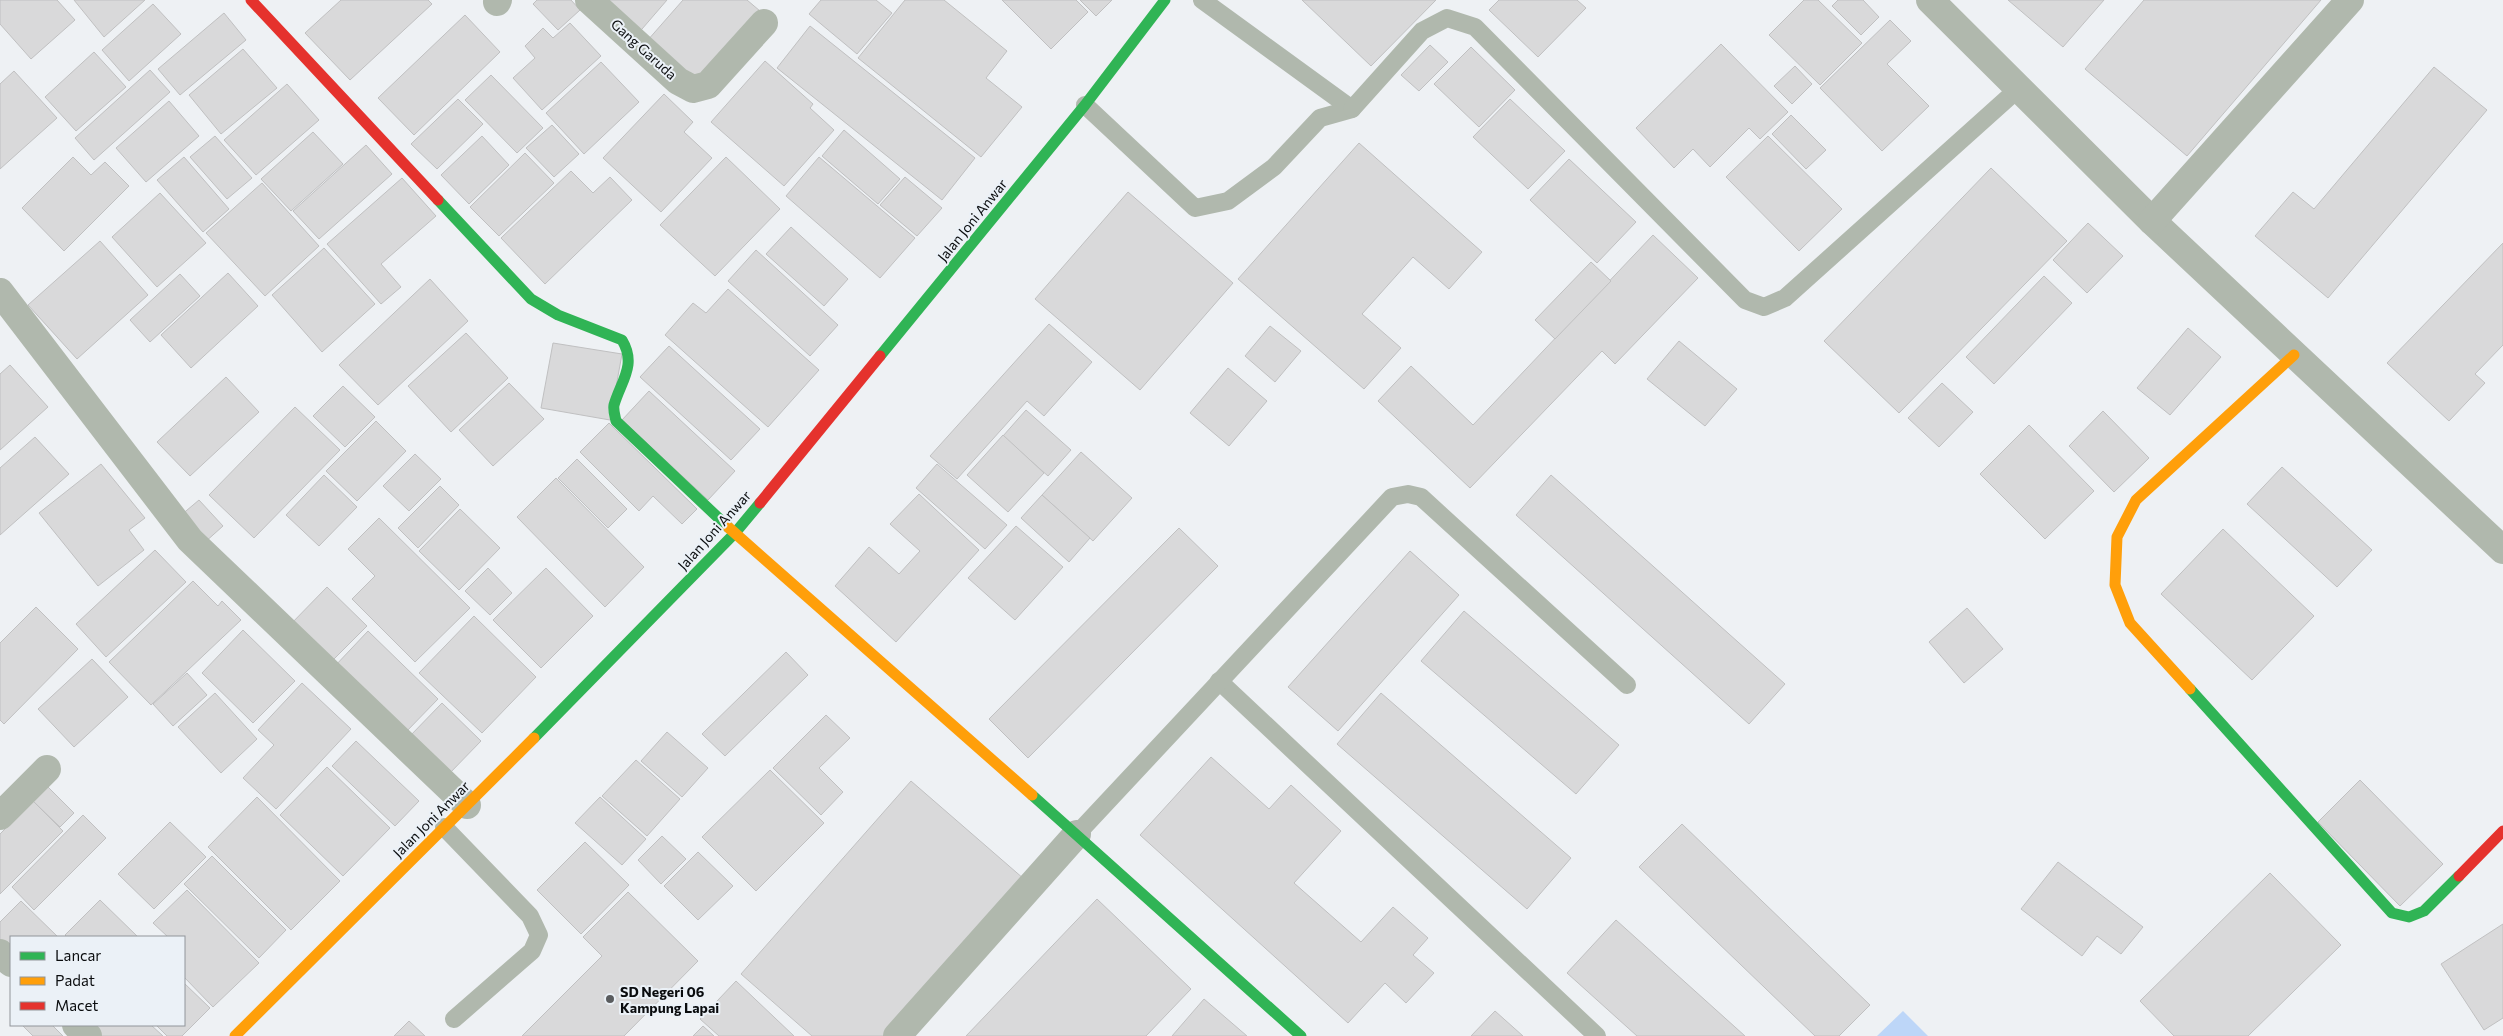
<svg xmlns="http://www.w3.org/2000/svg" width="2503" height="1036" font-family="Commissioner,sans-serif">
<rect width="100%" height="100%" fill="#eef1f4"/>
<polygon fill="#bdd6f8" points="1903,1011 1928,1036 1877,1036"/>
<g fill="#d9d9da" stroke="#c0c0c1">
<polygon points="0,0 57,0 75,20 31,59 0,24"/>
<polygon points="74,0 145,0 104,37"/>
<polygon points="341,0 428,0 432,4 350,80 305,33"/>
<polygon points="537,0 571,0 580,10 558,30 533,4"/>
<polygon points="595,0 667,0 636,36"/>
<polygon points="683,0 747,0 760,11 696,84 647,41"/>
<polygon points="821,0 876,0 892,13 857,54 809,14"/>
<polygon points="905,0 944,0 1007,51 986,78 1022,107 981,157 858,58"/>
<polygon points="1002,0 1076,0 1088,12 1051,49"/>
<polygon points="1080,0 1112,0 1096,16"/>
<polygon points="1302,0 1436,0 1371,66"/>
<polygon points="1499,0 1577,0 1586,8 1538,57 1489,10"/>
<polygon points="1804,0 1818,0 1862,43 1820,85 1769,35"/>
<polygon points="1838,0 1863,0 1879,17 1861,35 1832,6"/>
<polygon points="2008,0 2104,0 2063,47"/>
<polygon points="2144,0 2321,0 2187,156 2085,69"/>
<polygon points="153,4 181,34 129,81 102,50"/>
<polygon points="224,13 246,40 180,95 158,69"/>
<polygon points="465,15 500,52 414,135 378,98"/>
<polygon points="1890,20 1911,41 1887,64 1929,106 1882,151 1820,88"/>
<polygon points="570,23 601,56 542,110 513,78 535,58 525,46 543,28 553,38"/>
<polygon points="810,26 975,158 942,200 777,68"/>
<polygon points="1721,44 1788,112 1760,139 1749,128 1710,167 1693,149 1674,168 1636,128"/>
<polygon points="1430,45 1448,62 1419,91 1401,75"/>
<polygon points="1471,47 1515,90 1479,127 1434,84"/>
<polygon points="243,49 277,88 221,134 189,95"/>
<polygon points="94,52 126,87 76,131 45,97"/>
<polygon points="765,61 813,104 810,108 834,130 784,186 711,122"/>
<polygon points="601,62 639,102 584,154 546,113"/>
<polygon points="1795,66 1812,84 1792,104 1774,86"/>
<polygon points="2434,67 2487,110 2328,298 2255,236 2293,192 2314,209"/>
<polygon points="150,70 170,92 94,160 75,138"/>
<polygon points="14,71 57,118 0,169 0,84"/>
<polygon points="491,75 543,128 517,153 465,100"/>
<polygon points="287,84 319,120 256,175 224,140"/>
<polygon points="664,94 693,122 684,132 712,158 661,212 603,158"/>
<polygon points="458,99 483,124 437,169 411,144"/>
<polygon points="1510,99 1565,151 1528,189 1473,137"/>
<polygon points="169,101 199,136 146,182 116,148"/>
<polygon points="1791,115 1826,150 1806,169 1772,134"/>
<polygon points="552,125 579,154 554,177 526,148"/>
<polygon points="844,130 900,179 878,204 822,156"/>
<polygon points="313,132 343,164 291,211 261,179"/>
<polygon points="215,136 252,178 227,199 190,157"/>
<polygon points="482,136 509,165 469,204 441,175"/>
<polygon points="1768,136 1842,209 1799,251 1726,177"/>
<polygon points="1359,143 1482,252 1449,289 1413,257 1362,314 1401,348 1364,389 1238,279"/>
<polygon points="366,145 392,174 319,239 293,211"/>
<polygon points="525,153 554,183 499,236 470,207"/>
<polygon points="73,157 91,175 105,162 129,186 64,251 22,208"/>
<polygon points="184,157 229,209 203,232 157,180"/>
<polygon points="726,157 780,209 715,276 660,225"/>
<polygon points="819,157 915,238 880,278 786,196"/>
<polygon points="1569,159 1636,222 1597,263 1530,200"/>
<polygon points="1991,168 2067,241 1899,413 1824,341"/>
<polygon points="571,171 593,193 610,177 632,200 545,284 501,238"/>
<polygon points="905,177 942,208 917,236 880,205"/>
<polygon points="402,178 436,216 381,264 401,287 381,304 327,244"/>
<polygon points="262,183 319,246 265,296 206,233"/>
<polygon points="1128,192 1233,283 1140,390 1035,299"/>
<polygon points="160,193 206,243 157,287 112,237"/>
<polygon points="2088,223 2123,256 2087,293 2053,260"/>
<polygon points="791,227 848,279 824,306 766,254"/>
<polygon points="1653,235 1698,278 1615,364 1602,351 1470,488 1378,401 1411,366 1473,425"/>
<polygon points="100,241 148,295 77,359 28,305"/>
<polygon points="2503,243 2503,345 2475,374 2485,383 2449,421 2387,363"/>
<polygon points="324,248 375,304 322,352 272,295"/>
<polygon points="756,250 838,325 810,356 728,281"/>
<polygon points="1591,262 1611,281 1555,339 1535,320"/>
<polygon points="228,273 258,306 191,368 161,335"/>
<polygon points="180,274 200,296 150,342 130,320"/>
<polygon points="2044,276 2072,303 1994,384 1966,357"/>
<polygon points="430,279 468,321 378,405 339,365"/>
<polygon points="728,289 819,370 768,427 665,335 693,303 706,313"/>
<polygon points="1049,324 1092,362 1044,416 1027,401 957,479 930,456"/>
<polygon points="1270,326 1301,351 1275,382 1245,356"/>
<polygon points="2188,328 2221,357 2170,415 2137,388"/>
<polygon points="466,333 508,378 451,432 408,386"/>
<polygon points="1679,341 1737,389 1705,426 1647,379"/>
<polygon points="553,343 622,354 610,420 541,408"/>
<polygon points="669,346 760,429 731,460 640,377"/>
<polygon points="10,365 48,407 0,450 0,374"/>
<polygon points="1228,368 1267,401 1229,446 1190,413"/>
<polygon points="226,377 259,412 190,476 157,442"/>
<polygon points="509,383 544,419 493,466 459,430"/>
<polygon points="1942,383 1973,412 1939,447 1908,418"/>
<polygon points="343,386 375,417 345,447 313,416"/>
<polygon points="649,391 735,471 708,500 622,420"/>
<polygon points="295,407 340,450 254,538 209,495"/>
<polygon points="1026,410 1071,450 1048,476 1003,436"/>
<polygon points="2103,411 2149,458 2114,492 2069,446"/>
<polygon points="376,421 406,451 357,501 326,471"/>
<polygon points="609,423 697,509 682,524 653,496 639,511 580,452"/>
<polygon points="2029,425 2094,491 2045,539 1980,474"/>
<polygon points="1003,435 1044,473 1008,512 967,475"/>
<polygon points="35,437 69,474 0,535 0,468"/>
<polygon points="1081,452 1132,498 1093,541 1042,495"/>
<polygon points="415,454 441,479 409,511 383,486"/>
<polygon points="577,459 627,509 608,528 558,478"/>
<polygon points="101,464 145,518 129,530 144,550 98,586 39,513"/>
<polygon points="937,464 1007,525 985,549 916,488"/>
<polygon points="2282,467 2372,550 2337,587 2247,504"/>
<polygon points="324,475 357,507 319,546 286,515"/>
<polygon points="1551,475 1785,684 1749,724 1516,515"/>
<polygon points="556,478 644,567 605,607 517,517"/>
<polygon points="440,486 459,505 418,548 398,528"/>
<polygon points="919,494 979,550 896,642 835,586 869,547 899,574 920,551 890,524"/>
<polygon points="1042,495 1090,538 1069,562 1021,518"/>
<polygon points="199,500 223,526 204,543 180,516"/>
<polygon points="460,509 500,548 459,590 419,551"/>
<polygon points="379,518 470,608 415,662 352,599 375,576 348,549"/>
<polygon points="1016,526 1063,567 1015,620 968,578"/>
<polygon points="1179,528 1218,566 1028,758 989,719"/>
<polygon points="2223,529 2314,616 2252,680 2161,594"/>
<polygon points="155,550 186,582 106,657 76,624"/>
<polygon points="1410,551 1459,595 1338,731 1288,687"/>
<polygon points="488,568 512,593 490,615 465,591"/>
<polygon points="546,568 593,616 541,668 493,620"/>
<polygon points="193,581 218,606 222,601 241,620 151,705 109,662"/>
<polygon points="327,587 367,626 328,665 288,627"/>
<polygon points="36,607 78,649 4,724 0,720 0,643"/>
<polygon points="1967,608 2003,649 1964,683 1929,642"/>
<polygon points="1464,611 1619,745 1576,794 1421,661"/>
<polygon points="474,616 536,677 482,733 419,673"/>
<polygon points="243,630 295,681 253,723 202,673"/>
<polygon points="368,631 438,699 404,734 334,667"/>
<polygon points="786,652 808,675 725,756 702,734"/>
<polygon points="92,659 128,697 74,747 38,709"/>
<polygon points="187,673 207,695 173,726 153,704"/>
<polygon points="302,683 351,729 276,809 243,778 274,745 258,730"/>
<polygon points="215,693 257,739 221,773 178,727"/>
<polygon points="1381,693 1571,858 1527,909 1337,744"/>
<polygon points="442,703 481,741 448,775 409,737"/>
<polygon points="826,715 850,738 819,768 843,792 821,815 773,768"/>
<polygon points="667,732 708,768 682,797 641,761"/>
<polygon points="356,741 419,801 395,826 332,766"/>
<polygon points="1211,757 1269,809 1291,785 1341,831 1294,883 1361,942 1393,907 1428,938 1413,955 1434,973 1406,1003 1385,983 1348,1023 1140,835"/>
<polygon points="636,760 680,799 647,836 602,796"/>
<polygon points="327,767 390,828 343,876 280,815"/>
<polygon points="770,770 824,823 756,891 702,837"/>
<polygon points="2360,780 2443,864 2400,906 2318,822"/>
<polygon points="911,781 1024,879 885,1036 812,1036 741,974"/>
<polygon points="47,786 74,813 60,827 32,800"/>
<polygon points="257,797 340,881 291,930 208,847"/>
<polygon points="600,797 646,839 622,865 575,823"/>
<polygon points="33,801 63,831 0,894 0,834"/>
<polygon points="83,815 106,838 34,910 12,887"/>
<polygon points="170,822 206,857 154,909 118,874"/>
<polygon points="1682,824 1870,1005 1839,1036 1815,1036 1639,867"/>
<polygon points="662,836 686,859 661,884 638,860"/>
<polygon points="585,842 629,885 581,934 537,890"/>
<polygon points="698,852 733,886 698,920 664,886"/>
<polygon points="212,856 286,930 259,958 184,884"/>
<polygon points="2058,862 2143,927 2121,954 2097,936 2082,956 2021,909"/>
<polygon points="2270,873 2341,945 2248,1036 2174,1036 2140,1001"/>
<polygon points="187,890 259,963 213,1007 184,977 184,937 168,937 153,923"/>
<polygon points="628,892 698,961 624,1036 522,1036 602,956 583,937"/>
<polygon points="1097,899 1191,989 1146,1036 966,1036"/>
<polygon points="100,900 138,937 67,937 65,935"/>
<polygon points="21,901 58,937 11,937 11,951 0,940 0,922"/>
<polygon points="1616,920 1745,1036 1637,1036 1567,973"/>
<polygon points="2503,924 2503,1018 2484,1030 2441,964"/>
<polygon points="736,981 794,1036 719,1036 700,1019"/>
<polygon points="184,983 210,1008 182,1036 167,1036 156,1025 184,1025"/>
<polygon points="1204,999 1247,1036 1172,1036"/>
<polygon points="1495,1011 1523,1036 1471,1036"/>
<polygon points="409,1021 425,1036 394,1036"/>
<polygon points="22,1025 52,1025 63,1036 33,1036"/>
<polygon points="88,1025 151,1025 163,1036 100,1036"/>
<polygon points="703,1026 714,1036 693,1036"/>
</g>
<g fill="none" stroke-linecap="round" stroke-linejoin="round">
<g stroke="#b0b8ad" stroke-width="18">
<polyline points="1085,105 1195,208 1228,201 1274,167 1320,118 1352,109 1202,0"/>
<polyline points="1352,109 1422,31 1447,18 1475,27 1745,300 1764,307 1785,298 2019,88"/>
<polyline points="1219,681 1597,1036"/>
<polyline points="444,827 530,916 539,935 532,951 454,1019"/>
<polyline points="1077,834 1392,497 1408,494 1421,497 1627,685"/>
</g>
<g stroke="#b0b8ad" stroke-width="28">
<polyline points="589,0 678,81 693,89 708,85 764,23"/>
<polyline points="1930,0 2152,221 2503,550"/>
<polyline points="497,2 498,0"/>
<polyline points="2152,221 2350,0"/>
<polyline points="0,292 190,540 467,805"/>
<polyline points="0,816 47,769"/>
<polyline points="0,953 11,963"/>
<polyline points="76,1025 88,1036"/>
<polyline points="897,1036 1077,834"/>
</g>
<g stroke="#30b455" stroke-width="11">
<path d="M438 200 531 299 558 315 622 340C637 365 621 381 614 405 613 410 615 416 616 421L728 527"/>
<polyline points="880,356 1085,105 1165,0"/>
<polyline points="2190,689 2392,913 2409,917 2424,911 2459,876"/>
<polyline points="534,738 735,533 760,503"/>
<polyline points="1032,795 1301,1036"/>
</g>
<g stroke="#ff9f0a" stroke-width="11">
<polyline points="728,527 1032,795"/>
<polyline points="2190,689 2130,623 2115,585 2117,537 2136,500 2294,355"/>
<polyline points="235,1036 534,738"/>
</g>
<g stroke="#e5322d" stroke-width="11">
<polyline points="251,0 438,200"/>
<polyline points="760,503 880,356"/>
<polyline points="2459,876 2503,831"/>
</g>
</g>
<circle fill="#5a5c5e" stroke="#ebf1f7" stroke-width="2" cx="610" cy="999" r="5"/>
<g text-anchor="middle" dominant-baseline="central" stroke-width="4" stroke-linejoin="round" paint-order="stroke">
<g font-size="14" fill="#0a0c0e" stroke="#ebf1f7">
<text transform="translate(644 49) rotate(42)">Gang Garuda</text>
<text transform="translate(972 220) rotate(-51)">Jalan Joni Anwar</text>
<text transform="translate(714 530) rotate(-48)">Jalan Joni Anwar</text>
<text transform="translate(431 819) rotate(-45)">Jalan Joni Anwar</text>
</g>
<g font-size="14" font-weight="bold" fill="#0a0c0e" stroke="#ebf1f7" text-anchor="start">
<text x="620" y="991">SD Negeri 06<tspan x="620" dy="16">Kampung Lapai</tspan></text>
</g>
</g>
<rect x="10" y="936" width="175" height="90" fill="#ebf1f7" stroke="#91959a"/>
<rect x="20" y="952" width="25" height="8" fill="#30b455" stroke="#91959a"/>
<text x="55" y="961" font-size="15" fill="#0a0c0e">Lancar</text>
<rect x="20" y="977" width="25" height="8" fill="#ff9f0a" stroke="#91959a"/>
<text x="55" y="986" font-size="15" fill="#0a0c0e">Padat</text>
<rect x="20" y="1002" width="25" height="8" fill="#e5322d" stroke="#91959a"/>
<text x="55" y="1011" font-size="15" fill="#0a0c0e">Macet</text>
</svg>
